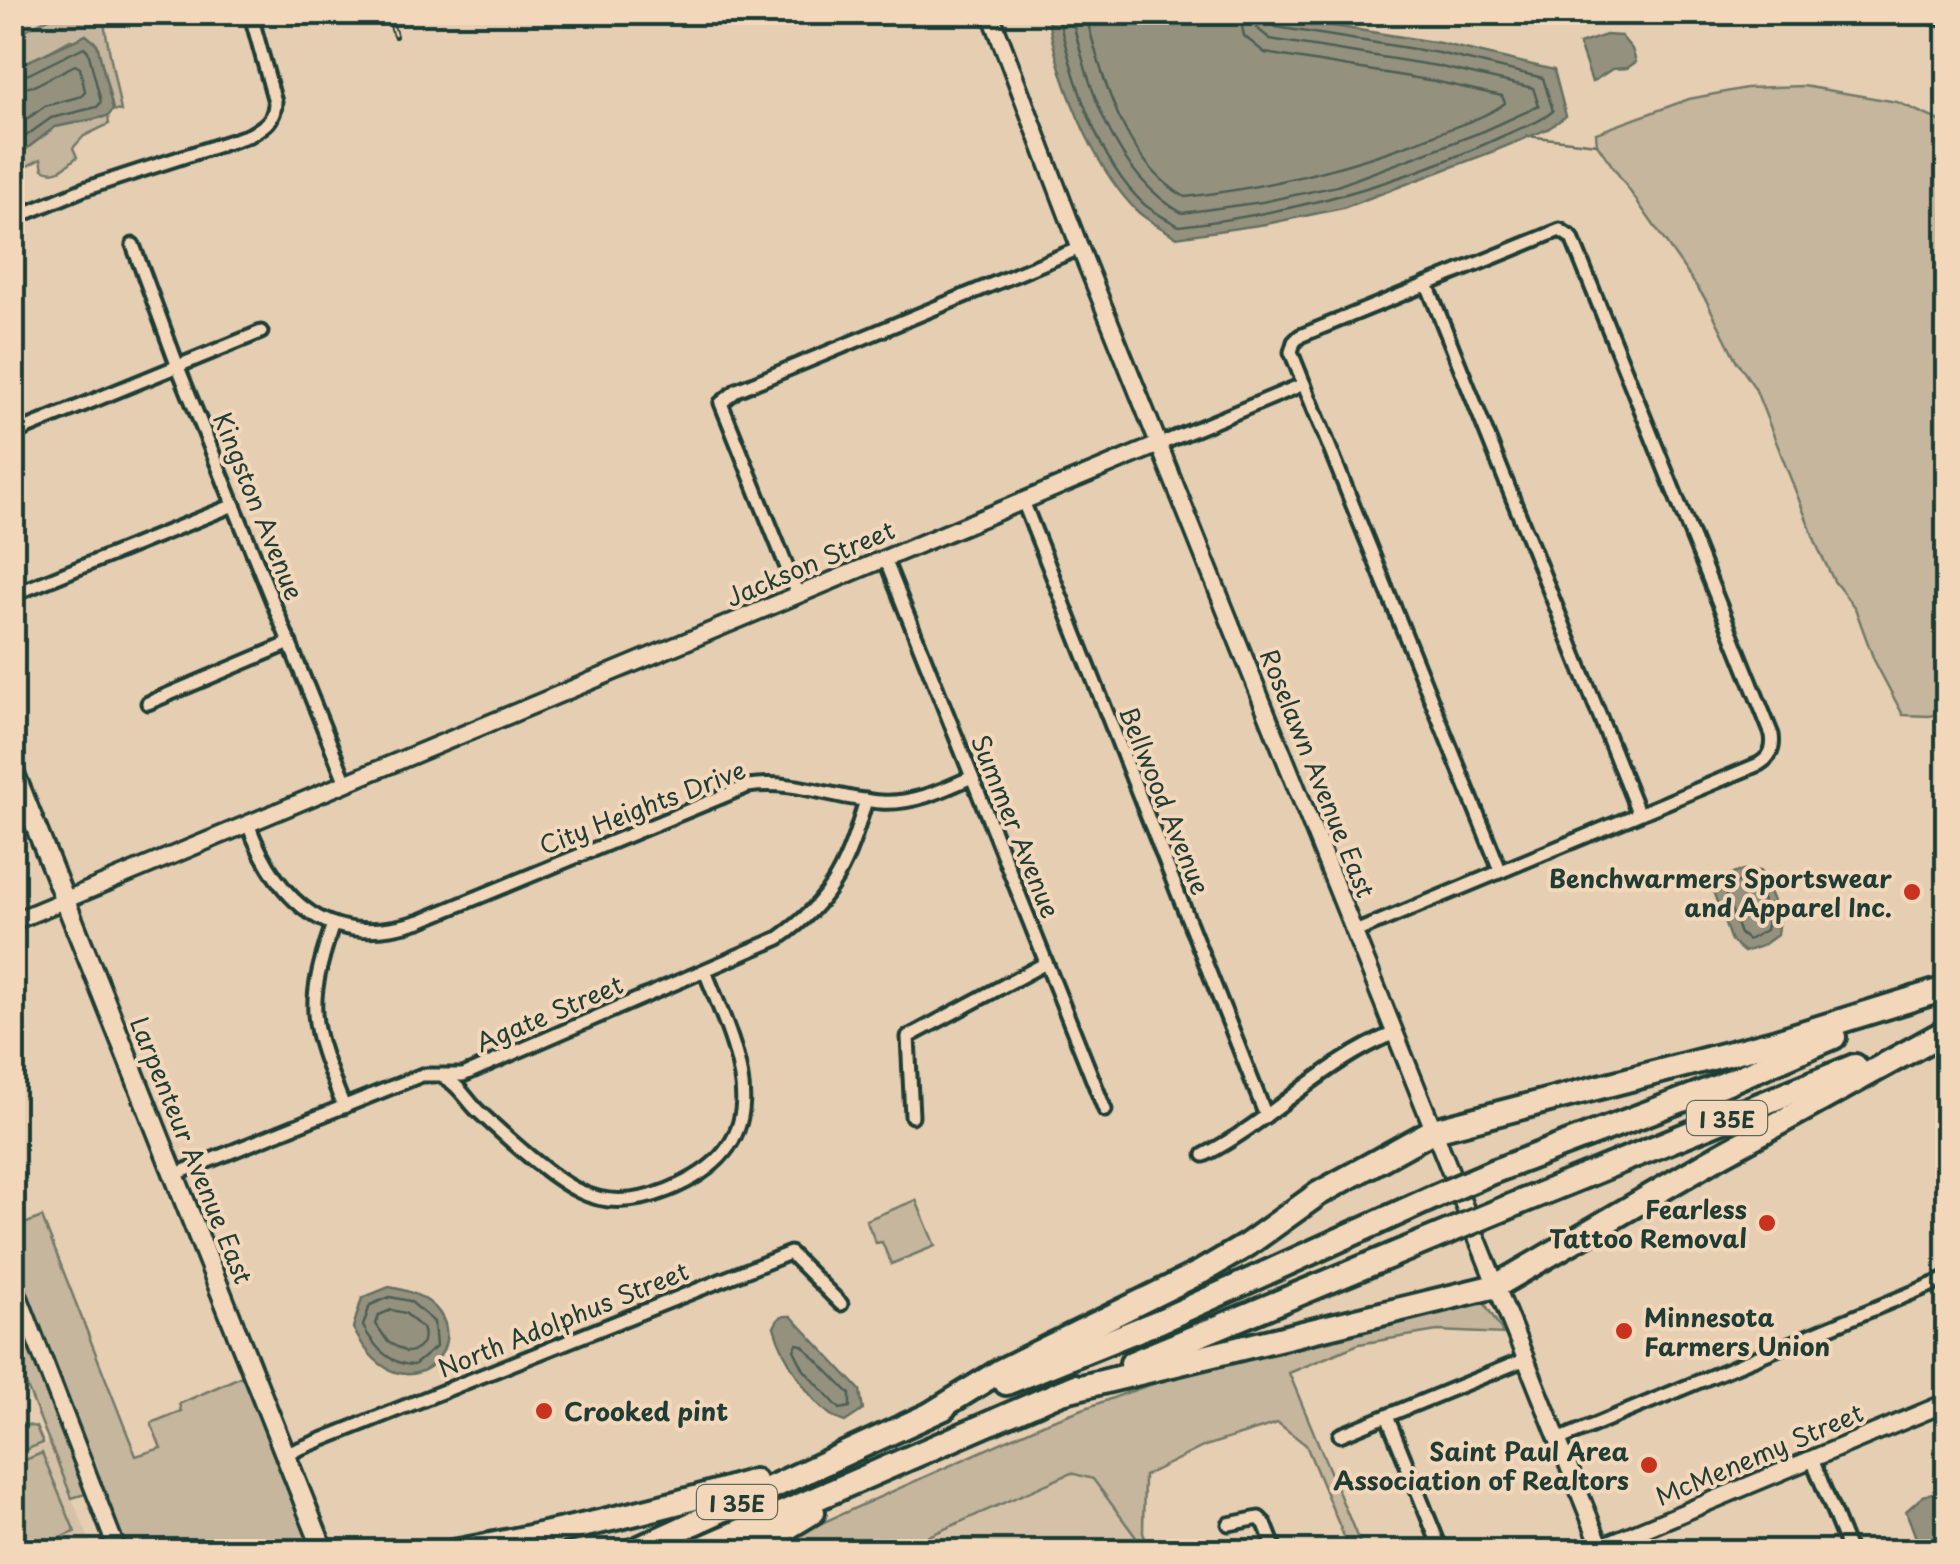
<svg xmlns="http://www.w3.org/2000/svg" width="1960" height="1564" font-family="'Playpen Sans',sans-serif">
<rect width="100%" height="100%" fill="#e6ceb2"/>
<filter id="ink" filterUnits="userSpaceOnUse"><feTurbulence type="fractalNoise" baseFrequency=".01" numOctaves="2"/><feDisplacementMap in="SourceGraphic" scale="20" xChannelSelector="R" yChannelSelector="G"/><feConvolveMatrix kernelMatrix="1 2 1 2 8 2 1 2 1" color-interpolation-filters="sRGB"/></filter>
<g filter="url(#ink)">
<g fill="#d5c1a7">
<polygon points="49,1443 94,1551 13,1552 13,1457"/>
<polygon points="1071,1473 1093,1479 1135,1536 1142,1551 895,1552"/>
</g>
<g fill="#c5b69d" stroke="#727a68" stroke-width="2.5">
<polygon points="59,13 102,13 121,111 113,110 97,44 70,40 25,65 13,68 12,37"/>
<polygon points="1803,86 1897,102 1947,124 1948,711 1929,716 1903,715 1874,660 1855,608 1834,581 1818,548 1755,388 1736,360 1706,300 1597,144 1596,133 1689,99 1746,88"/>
<path d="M108 116 109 124 84 136 73 148 77 157C66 166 57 177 43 169L41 159 13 173V159L55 127Z"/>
<polygon points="916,1200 935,1246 891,1264 882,1242 876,1243 866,1220"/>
<polygon points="12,1201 22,1225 42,1217 136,1456 161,1448 151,1423 181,1411 179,1404 242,1376 254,1406 265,1402 324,1551 119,1551 95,1491 72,1498 13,1352"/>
<polygon points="1480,1296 1504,1334 1437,1331 1359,1344 1289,1373 1363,1551 1350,1551 1306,1445 1278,1423 1205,1446 1144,1476 1143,1533 1151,1551 1142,1551 1135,1536 1093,1479 1071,1473 895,1551 757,1552 1045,1423 1129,1392 1210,1365"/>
<polygon points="13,1422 36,1427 43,1443 13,1455"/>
<polygon points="42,1453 75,1532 27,1551 13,1551 13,1465"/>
</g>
<g fill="#94927f" stroke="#657061" stroke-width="2.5">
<path d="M1047 13H1252L1440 43 1554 70 1566 116 1548 129 1494 151 1343 208 1266 224 1176 237C1164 229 1148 221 1137 211 1091 165 1057 76 1047 13Z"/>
<polygon points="86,35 97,44 113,110 108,116 55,127 13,159 13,68"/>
<polygon points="1606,35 1621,36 1632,49 1636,62 1627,68 1612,69 1592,82 1579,44"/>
<polygon points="1743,870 1760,871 1779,915 1777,935 1762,946 1744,952 1731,941 1713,891 1722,878"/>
<path d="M389 1287C510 1307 411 1444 353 1328L362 1298Z"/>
<path d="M785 1316H791L860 1390 863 1410 845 1422C815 1414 782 1356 774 1327L779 1318Z"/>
<polygon points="1945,1489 1947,1539 1930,1551 1921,1551 1906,1511 1923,1496"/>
</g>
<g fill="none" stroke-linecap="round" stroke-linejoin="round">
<g stroke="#4e5f52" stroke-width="2.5">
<path d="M1057 12C1072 74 1096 161 1145 205 1155 213 1168 220 1179 226 1293 213 1401 184 1505 135 1521 127 1540 123 1553 111L1543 78 1439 53 1276 27 1268 21 1266 12"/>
<path d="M1070 12C1089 86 1112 173 1182 213L1262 202 1337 186 1484 131 1539 106 1533 88 1437 66 1270 39 1257 28 1254 12"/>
<path d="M1085 12C1102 77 1124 162 1185 197 1273 187 1352 167 1434 135 1458 125 1485 118 1505 103L1502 96 1434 81 1265 53 1244 36 1239 12"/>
<polyline points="12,77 29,74 84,47 88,51 101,102 97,107 51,118 12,146"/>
<polyline points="12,90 34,86 75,65 80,68 85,91 82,96 45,106 12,130"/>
<polygon points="1744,880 1755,883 1769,915 1766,930 1748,940 1740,934 1725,893 1729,886"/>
<path d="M390 1297 410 1301 434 1322 436 1347 414 1365C390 1365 374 1347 363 1326L370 1305Z"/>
<path d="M391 1310 405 1313 422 1328C427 1341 420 1352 406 1352L388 1342 376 1324 379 1315Z"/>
<polygon points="797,1344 802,1345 850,1394 850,1407 840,1409 804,1370 794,1350"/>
</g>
<polyline stroke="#657061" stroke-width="2.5" points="1527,136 1597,144"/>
<g stroke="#1f3d34" stroke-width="19">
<g id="minor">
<path d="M12 219 84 189 250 135C265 126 275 120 275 102L250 12"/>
<polyline points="133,245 178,367 346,783"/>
<polyline points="1427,284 1638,812"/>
<polyline points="12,434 261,332"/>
<polyline points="1160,444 1304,384"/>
<polyline points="1023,501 1266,1116"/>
<polyline points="885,559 1105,1110"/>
<polyline points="12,595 234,505"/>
<polyline points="798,595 721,403 737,390 1080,248"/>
<polyline points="148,703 290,643"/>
<path d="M248 824C279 905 330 950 420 921L748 786C794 779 835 799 881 802 914 804 943 790 972 777"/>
<path d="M333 924C304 1010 311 1024 344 1107"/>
<path d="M1355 932 1759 764C1771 757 1774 748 1772 735L1572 238 1560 230 1300 336 1294 342 1291 352 1500 870"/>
<path d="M445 1078C459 1085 466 1099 477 1110 502 1133 549 1177 579 1191 608 1206 638 1202 668 1190 784 1143 739 1057 705 971"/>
<polyline points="912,1116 908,1037 1046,963"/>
<path d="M1204 1155C1272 1121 1323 1061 1395 1033"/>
<path d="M176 1174 422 1075H463L779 938C834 900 848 862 866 800"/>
<polyline points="1387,1416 1442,1552"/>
<polyline points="1340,1435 1526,1359"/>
<polyline points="1558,1440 1948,1278"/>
<polyline points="286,1454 790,1253 841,1304"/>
<polyline points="1812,1459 1848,1548"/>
<polyline points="1229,1524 1259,1518 1265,1524 1276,1552"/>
</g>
</g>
<g stroke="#1f3d34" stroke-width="22">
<g id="tertiary">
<polyline points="990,12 1080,248 1603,1552"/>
<polyline points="12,922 1160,444"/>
<polyline points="12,1279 118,1552"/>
<polyline points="1589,1552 1948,1402"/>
</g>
</g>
<g stroke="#1f3d34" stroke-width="25">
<polyline id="secondary" points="12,767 324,1552"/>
</g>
<g stroke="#1f3d34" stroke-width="30">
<g id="motorway">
<polyline points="1492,1172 1714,1088 1834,1037"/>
<polyline points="1506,1208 1855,1066"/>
<polyline points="1132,1363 1448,1232"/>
<polyline points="1006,1383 1160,1321 1434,1197"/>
<polyline points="1061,1392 1496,1286 1719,1156 1948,1030"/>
<polyline points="932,1413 1000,1371 1201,1272 1247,1245 1318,1194 1434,1130 1773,1042 1948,988"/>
<path d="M454 1552C556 1533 655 1511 754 1481"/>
<polyline points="631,1552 944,1408"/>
<polyline points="693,1552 1075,1386"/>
<polyline points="747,1552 813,1512"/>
</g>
</g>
<use href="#minor" stroke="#f3d7ba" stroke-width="11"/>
<use href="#tertiary" stroke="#f3d7ba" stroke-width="15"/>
<use href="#secondary" stroke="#f3d7ba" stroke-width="18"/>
<use href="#motorway" stroke="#f3d7ba" stroke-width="22"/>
<g stroke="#1f3d34" stroke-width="6">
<g id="rail">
<polyline points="388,12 395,36"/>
<polyline points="1881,12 1948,27"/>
<polyline points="12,13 14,12"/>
</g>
</g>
<use href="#rail" stroke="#f3d7ba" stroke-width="2.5" stroke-dasharray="8" stroke-linecap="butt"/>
<g stroke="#1f3d34" stroke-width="30" stroke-linecap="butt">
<g id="motorway-bridge">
<polyline points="1434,1197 1492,1172"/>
<polyline points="1448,1232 1506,1208"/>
</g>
</g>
<use href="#motorway-bridge" stroke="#f3d7ba" stroke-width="22"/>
</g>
</g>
<g fill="#c8321e" stroke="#f3d7ba" stroke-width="4">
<circle cx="1912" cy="892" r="10"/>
<circle cx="1767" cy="1223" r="10"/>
<circle cx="1624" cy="1331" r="10"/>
<circle cx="544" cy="1411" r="10"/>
<circle cx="1649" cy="1465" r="10"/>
</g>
<g text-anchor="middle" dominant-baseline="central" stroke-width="8" stroke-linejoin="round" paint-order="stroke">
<g fill="#f3d7ba" stroke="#5f6b5c" stroke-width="2.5">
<rect x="1687" y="1101" width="80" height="34" rx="8"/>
<rect x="697" y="1485" width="80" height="34" rx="8"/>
</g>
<g font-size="22" font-weight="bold" fill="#1f3d34">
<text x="1727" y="1118">I 35E</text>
<text x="737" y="1502">I 35E</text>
</g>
<g font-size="25" fill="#1f3d34" stroke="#f3d7ba">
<text transform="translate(259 506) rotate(68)">Kingston Avenue</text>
<text transform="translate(810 563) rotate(-23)">Jackson Street</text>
<text transform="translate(1318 773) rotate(68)">Roselawn Avenue East</text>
<text transform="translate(1165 800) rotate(68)">Bellwood Avenue</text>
<text transform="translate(642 807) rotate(-21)">City Heights Drive</text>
<text transform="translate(1016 826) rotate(68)">Summer Avenue</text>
<text transform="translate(549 1013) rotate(-23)">Agate Street</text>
<text transform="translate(192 1150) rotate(68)">Larpenteur Avenue East</text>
<text transform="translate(563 1319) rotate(-22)">North Adolphus Street</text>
<text transform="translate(1759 1454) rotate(-23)">McMenemy Street</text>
</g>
<g font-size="25" font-weight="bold" fill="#1f3d34" stroke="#f3d7ba" text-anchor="end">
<text x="1892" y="878">Benchwarmers Sportswear<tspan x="1892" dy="29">and Apparel Inc.</tspan></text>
<text x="1747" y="1209">Fearless<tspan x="1747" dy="29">Tattoo Removal</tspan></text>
<text x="1644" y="1317" text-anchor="start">Minnesota<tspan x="1644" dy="29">Farmers Union</tspan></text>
<text x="564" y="1411" text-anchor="start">Crooked pint</text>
<text x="1629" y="1451">Saint Paul Area<tspan x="1629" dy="29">Association of Realtors</tspan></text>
</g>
</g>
<rect width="1960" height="1564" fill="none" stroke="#f3d7ba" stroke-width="50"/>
<rect x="25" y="25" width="1910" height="1514" fill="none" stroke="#1f3d34" stroke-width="4" filter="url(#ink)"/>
</svg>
